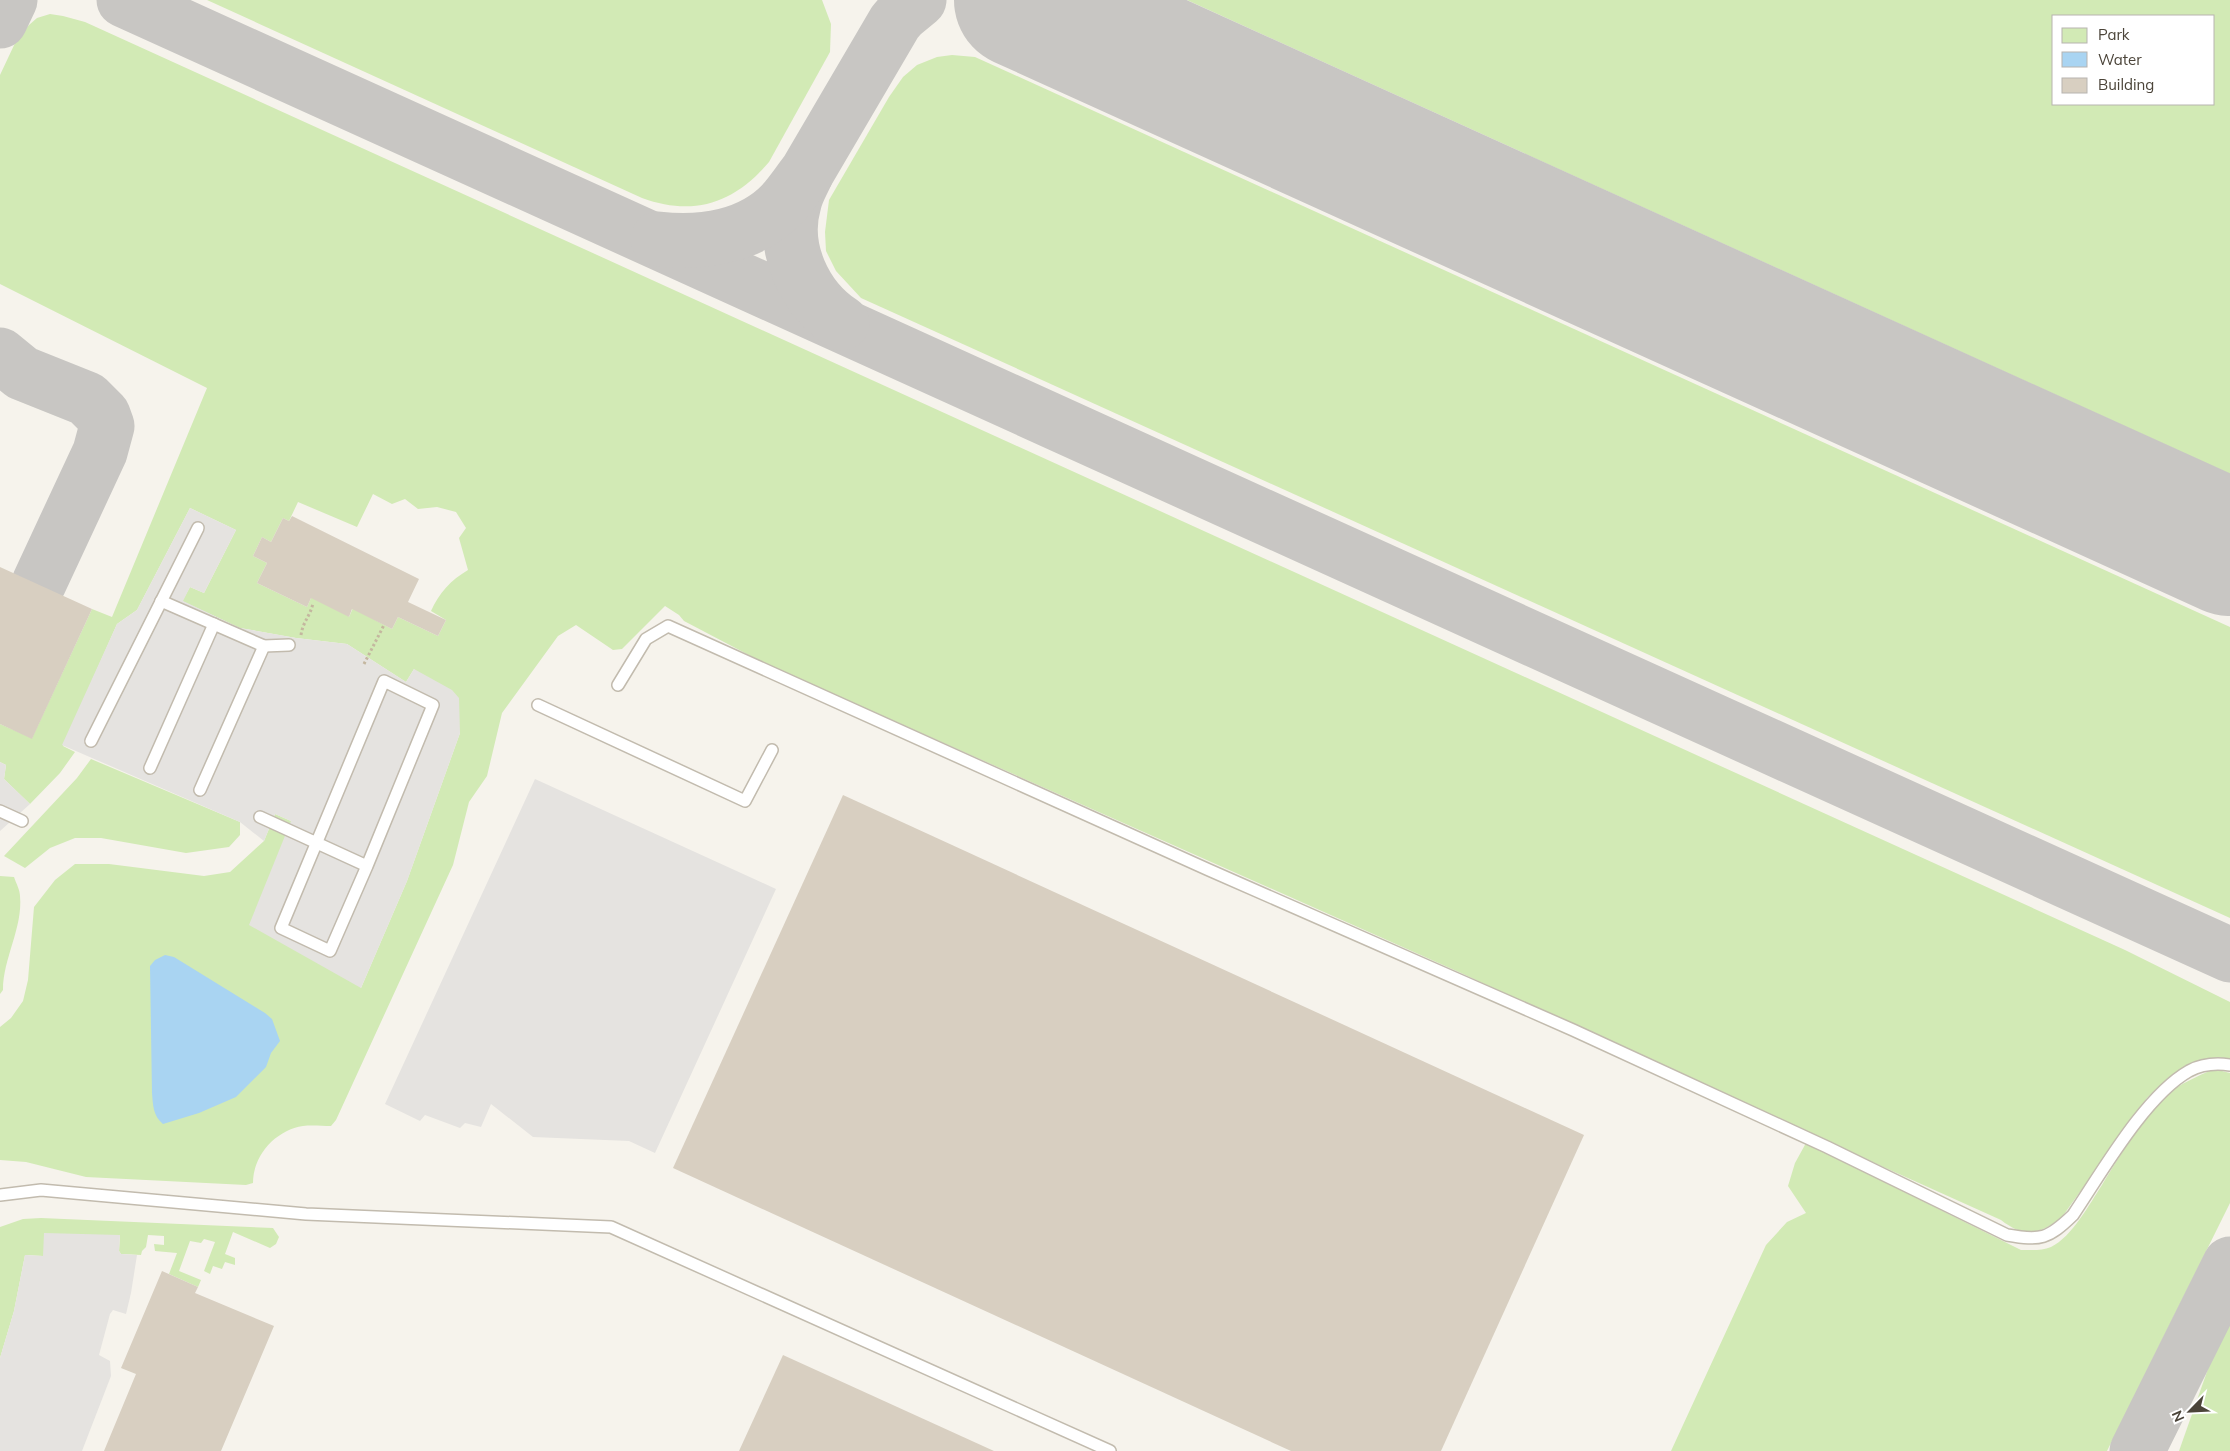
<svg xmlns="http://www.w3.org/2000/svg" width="2230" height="1451" font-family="Mulish,sans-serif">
<rect width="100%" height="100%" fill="#f6f3ec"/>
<g fill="#d2eab5" fill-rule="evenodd">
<path d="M207 0H822L831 24 830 52 769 162C734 203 694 217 642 198Z"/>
<path d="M1187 0H2230V474ZM2054 16H2214V104H2054Z"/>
<path d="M50 14 63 16 85 22 2125 950 2230 1002V1059C2199 1052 2167 1079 2147 1098L2062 1217C2039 1235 2024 1238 2001 1220L1706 1087 1461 973 766 664 684 621 679 615 665 606 622 649 613 650 576 625 558 636 502 713 487 776 469 802 453 865 336 1120 331 1126C322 1126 312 1125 303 1126 276 1130 253 1155 253 1183L246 1185 86 1177 26 1162 0 1160V1027L11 1018 23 1001 28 980 34 907 55 880 75 864H109L204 876 230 872 264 841 275 814 291 821 361 988 407 881 460 733 414 669 406 682 347 644 296 638 240 628 182 601 190 587 204 593 236 530 190 508 137 610 117 624 63 746 75 752 60 773 30 804 4 779 6 765 0 762V724L32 738 92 609 112 617 207 388 0 284V75L16 41 29 25 37 18ZM373 494 392 504 405 499 418 509 437 507 456 512 466 528 459 538 468 570C451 580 439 593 431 611L446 620 438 636 398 617 392 629 375 620 356 601 349 617 315 589 307 607 257 583 267 563 253 556 262 537 271 542 283 518 289 521 298 502 357 527Z"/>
<polygon points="952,55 975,57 2230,627 2230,918 861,298 836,271 826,251 825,232 829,200 889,97 903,77 917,65 937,57"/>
<polygon points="91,759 240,822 240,835 229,847 186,853 101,838 75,838 50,848 25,868 4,856 77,778"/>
<path d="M0 876 14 877C16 883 20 890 20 896 23 928 3 958 3 990L0 994Z"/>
<path d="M2214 1069 2230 1073V1203L2107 1451H1671L1766 1245 1787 1222 1806 1213 1788 1186 1795 1163 1806 1143 2021 1250C2032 1250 2042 1251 2051 1247 2072 1237 2090 1203 2102 1185 2119 1157 2144 1116 2167 1095 2181 1083 2198 1076 2214 1069Z"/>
<polygon points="41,1218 273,1228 279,1237 276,1244 270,1248 233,1232 225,1254 235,1258 235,1265 225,1262 222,1269 213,1266 210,1274 204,1271 215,1242 204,1239 201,1243 190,1241 179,1271 201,1280 198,1287 169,1274 177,1253 155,1251 154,1244 164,1245 164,1236 148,1235 146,1247 142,1251 141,1255 121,1254 119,1251 120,1235 43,1256 25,1255 14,1311 0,1358 0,1227 23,1219"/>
<polygon points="2230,1317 2230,1451 2179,1451 2209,1366"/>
</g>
<g fill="#e5e3e0">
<polygon points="190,508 236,530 204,593 190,587 183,601 240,628 296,638 347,644 406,682 414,669 452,690 459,698 460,733 407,881 361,988 249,925 291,821 275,814 264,841 240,822 62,745 117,624 137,610"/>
<polygon points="0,762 6,765 4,779 30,804 0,831"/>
<polygon points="535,779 776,889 655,1153 629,1141 533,1137 491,1104 481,1127 465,1123 460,1128 425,1115 420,1121 385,1104"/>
<polygon points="44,1233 120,1235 119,1251 121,1254 137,1255 131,1293 126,1314 113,1310 110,1314 99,1355 110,1361 111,1376 82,1451 0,1451 0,1358 14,1311 25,1255 43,1256"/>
</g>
<path fill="#a9d4f2" d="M165 955 174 957 265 1013 272 1019 280 1041 271 1053 266 1067 236 1097 199 1113 163 1124C153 1116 153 1105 152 1093L150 966 155 960Z"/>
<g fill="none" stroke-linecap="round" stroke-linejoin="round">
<g stroke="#c8c6c3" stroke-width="55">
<polyline points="124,0 2230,955"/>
<polyline points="1015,0 1033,5"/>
<polyline points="0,21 10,0"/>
<path d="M806 174C802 183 796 193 794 203 781 248 804 298 842 323"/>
<path d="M658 239C702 244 751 237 783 203 792 193 799 182 807 172L895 22 902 14 919 0"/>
<polyline points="0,355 22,373 87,399 103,415 107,426 100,452 39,583"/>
<polyline points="2137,1451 2230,1264"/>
</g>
<polyline stroke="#c8c6c3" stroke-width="136" points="1022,0 2230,548"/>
</g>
<g fill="#d8cfc1">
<polygon points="292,516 419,579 408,602 446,620 438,636 398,617 392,629 352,609 349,617 311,598 307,607 257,583 267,563 253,556 262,537 271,542 283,518 289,521"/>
<polygon points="0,567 92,609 32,739 0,724"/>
<polygon points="843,795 1584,1135 1441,1451 1291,1451 673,1168"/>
<polygon points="162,1271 198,1287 195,1293 274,1326 221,1451 104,1451 136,1374 121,1368"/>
<polygon points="783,1355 994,1451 739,1451"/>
</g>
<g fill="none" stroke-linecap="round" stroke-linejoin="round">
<g stroke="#c2bbae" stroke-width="14">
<g id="service">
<polyline points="161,601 264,646 289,645"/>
<path d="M618 685 646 639 668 626 1209 870 1573 1030 1827 1147 2007 1235C2041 1241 2048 1239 2073 1215 2102 1172 2145 1096 2189 1071 2202 1064 2216 1063 2230 1065"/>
<polyline points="538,705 745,801 772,750"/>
<polyline points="91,741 198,528"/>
<polyline points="150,768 214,624"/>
<polyline points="200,790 264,646"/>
<polyline points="0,811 22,821"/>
<polyline points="260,817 367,866 433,705 384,681 281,928 330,951 367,866"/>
<polyline points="0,1195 41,1190 306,1214 611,1227 1110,1451"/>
</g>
</g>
<g stroke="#c4b79f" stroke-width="3" stroke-dasharray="2.5 2.5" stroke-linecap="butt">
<path d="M301 635C303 621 310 617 313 603"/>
<polyline points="364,664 384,625"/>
</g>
<use href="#service" stroke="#fff" stroke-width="11"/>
</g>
<rect x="2052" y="15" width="162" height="90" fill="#ffffff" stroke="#b7b4b0"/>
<rect x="2062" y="28" width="25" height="15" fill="#d2eab5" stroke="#b7b4b0"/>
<text x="2098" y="40" font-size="15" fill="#4b4439">Park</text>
<rect x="2062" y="52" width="25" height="15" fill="#a9d4f2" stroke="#b7b4b0"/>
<text x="2098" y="65" font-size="15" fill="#4b4439">Water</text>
<rect x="2062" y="78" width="25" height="15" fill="#d8cfc1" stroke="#b7b4b0"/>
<text x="2098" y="90" font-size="15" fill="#4b4439">Building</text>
<g transform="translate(2190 1411) rotate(246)" stroke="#ffffff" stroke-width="4" paint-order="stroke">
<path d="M0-4L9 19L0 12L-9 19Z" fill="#4b4439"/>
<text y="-8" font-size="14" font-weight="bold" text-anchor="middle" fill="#4b4439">N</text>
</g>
</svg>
